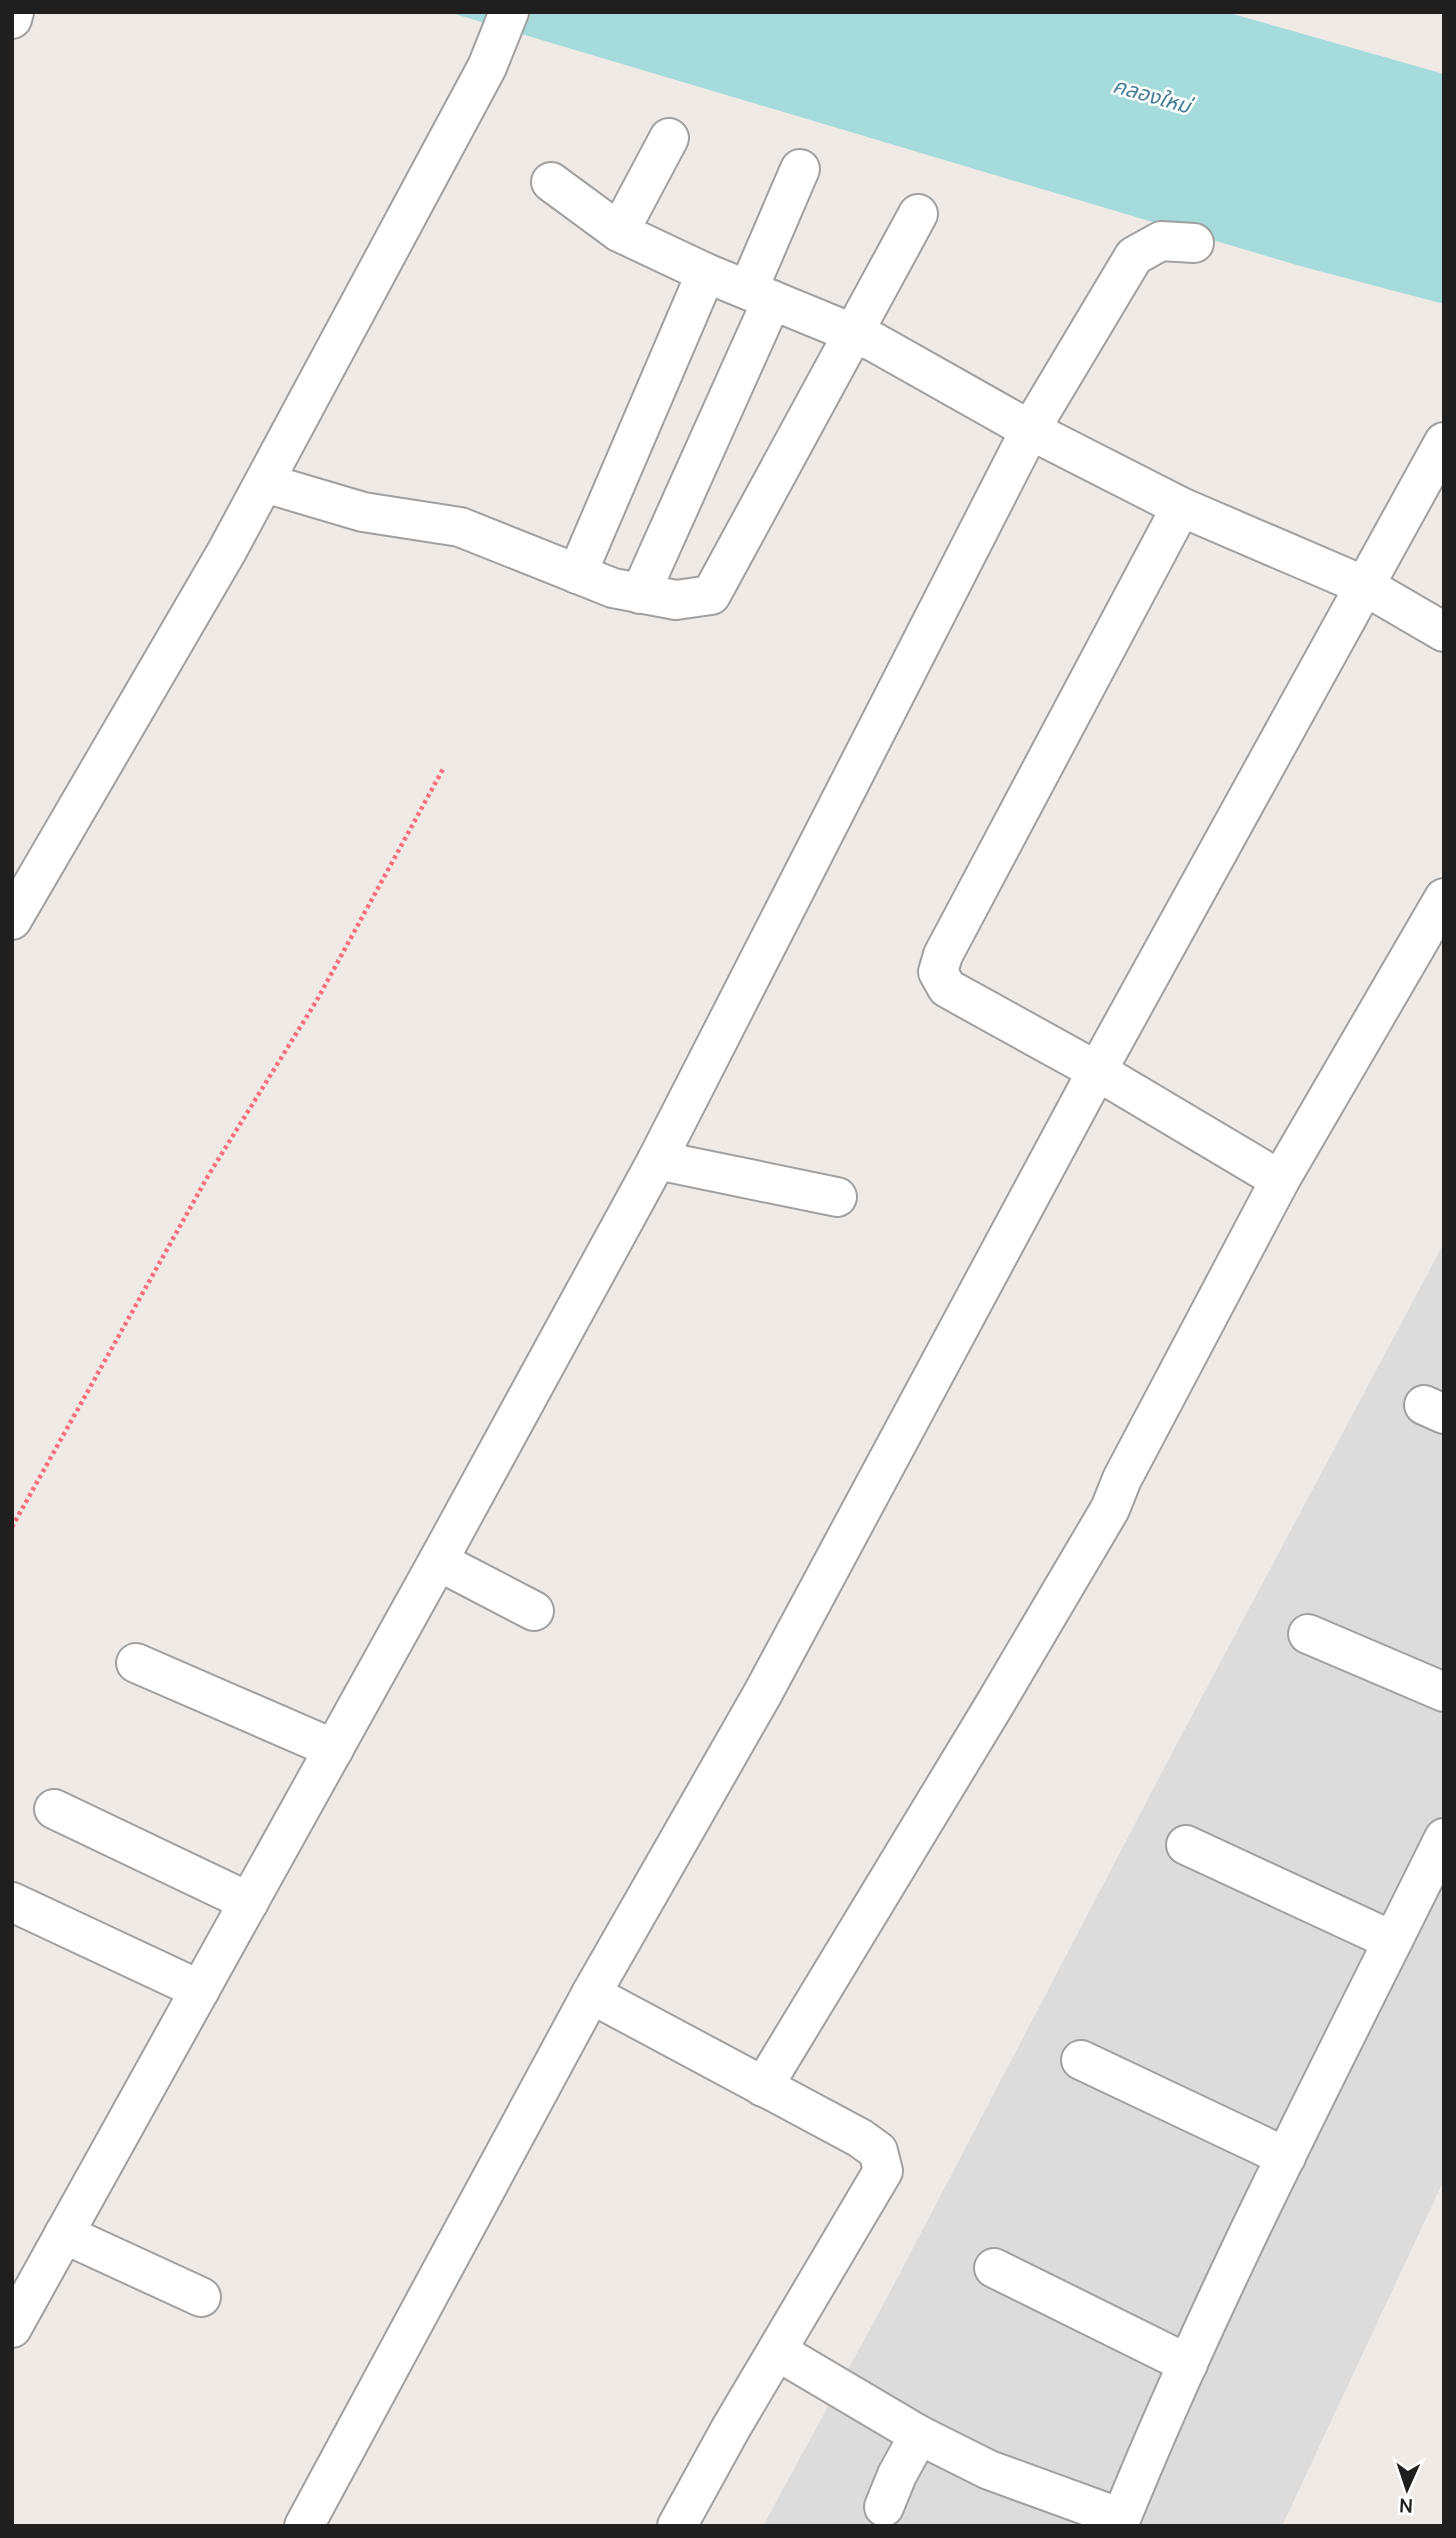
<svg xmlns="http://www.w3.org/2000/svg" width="1456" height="2538" font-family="Manrope,'Noto Sans Thai',sans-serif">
<rect width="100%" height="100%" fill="#efeae5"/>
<polygon fill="#dddcdc" points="1444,1243 1444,2180 1282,2526 763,2526 889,2294 1171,1755"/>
<polygon fill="#a6dbdc" points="448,12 1226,12 1444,74 1444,304 1300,266"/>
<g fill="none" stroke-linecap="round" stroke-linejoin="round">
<g stroke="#a0a0a0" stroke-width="42">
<g id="minor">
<polyline points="12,19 14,12"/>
<polyline points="551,182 619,232 706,273 874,342 1030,430 1181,507 1365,586 1444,632"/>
<polyline points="619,232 669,138"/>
<polyline points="748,290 800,169"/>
<polyline points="265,483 363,512 460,527 613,588 676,600 711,595 918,214"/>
<polyline points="1181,507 943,955 938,972 947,988 1097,1071 1280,1180"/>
<polyline points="577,574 706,273"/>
<polyline points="640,594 772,300"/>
<polyline points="12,920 227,551 487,67 509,12"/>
<polyline points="657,1160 837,1197"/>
<polyline points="1424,1405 1444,1414"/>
<polyline points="438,1561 534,1611"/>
<polyline points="1308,1634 1444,1692"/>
<polyline points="136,1663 334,1749"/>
<polyline points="54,1809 249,1902"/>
<polyline points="1186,1845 1393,1941"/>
<polyline points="12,1902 200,1990"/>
<polyline points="591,1994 860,2138 878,2151 883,2171 731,2428 677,2526"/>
<polyline points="1081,2060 1286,2157"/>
<polyline points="763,2087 995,1704 1110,1509 1122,1479 1280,1180 1444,898"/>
<polyline points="64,2234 201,2297"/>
<polyline points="994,2268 1188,2364"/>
<polyline points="12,2328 438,1561 657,1160 1030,430 1134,256 1161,241 1194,243"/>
<polyline points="777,2351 919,2435"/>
<polyline points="884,2507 897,2475 919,2435 989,2470 1121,2518"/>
<polyline points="304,2526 591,1994 763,1693 1097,1071 1444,442"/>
<path d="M1118 2526C1213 2291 1332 2065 1444 1838"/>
</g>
</g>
<polyline stroke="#f76e7c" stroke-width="4.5" stroke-dasharray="3.5 3.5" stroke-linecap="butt" points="12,1527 208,1176 317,1000 443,769"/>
<use href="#minor" stroke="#fff" stroke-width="38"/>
</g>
<g text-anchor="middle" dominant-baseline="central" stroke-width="5" stroke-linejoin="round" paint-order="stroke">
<g font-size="21" font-style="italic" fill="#437e96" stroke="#fff">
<text transform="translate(1152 95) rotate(16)">คลองใหม่</text>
</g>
</g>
<rect width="1456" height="2538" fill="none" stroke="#1f1f1f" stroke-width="28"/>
<g transform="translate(1407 2489) rotate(183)" stroke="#ffffff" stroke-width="5" paint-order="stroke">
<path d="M0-5L12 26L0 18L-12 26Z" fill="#1f1f1f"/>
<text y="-10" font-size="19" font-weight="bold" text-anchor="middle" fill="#1f1f1f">N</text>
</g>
</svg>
